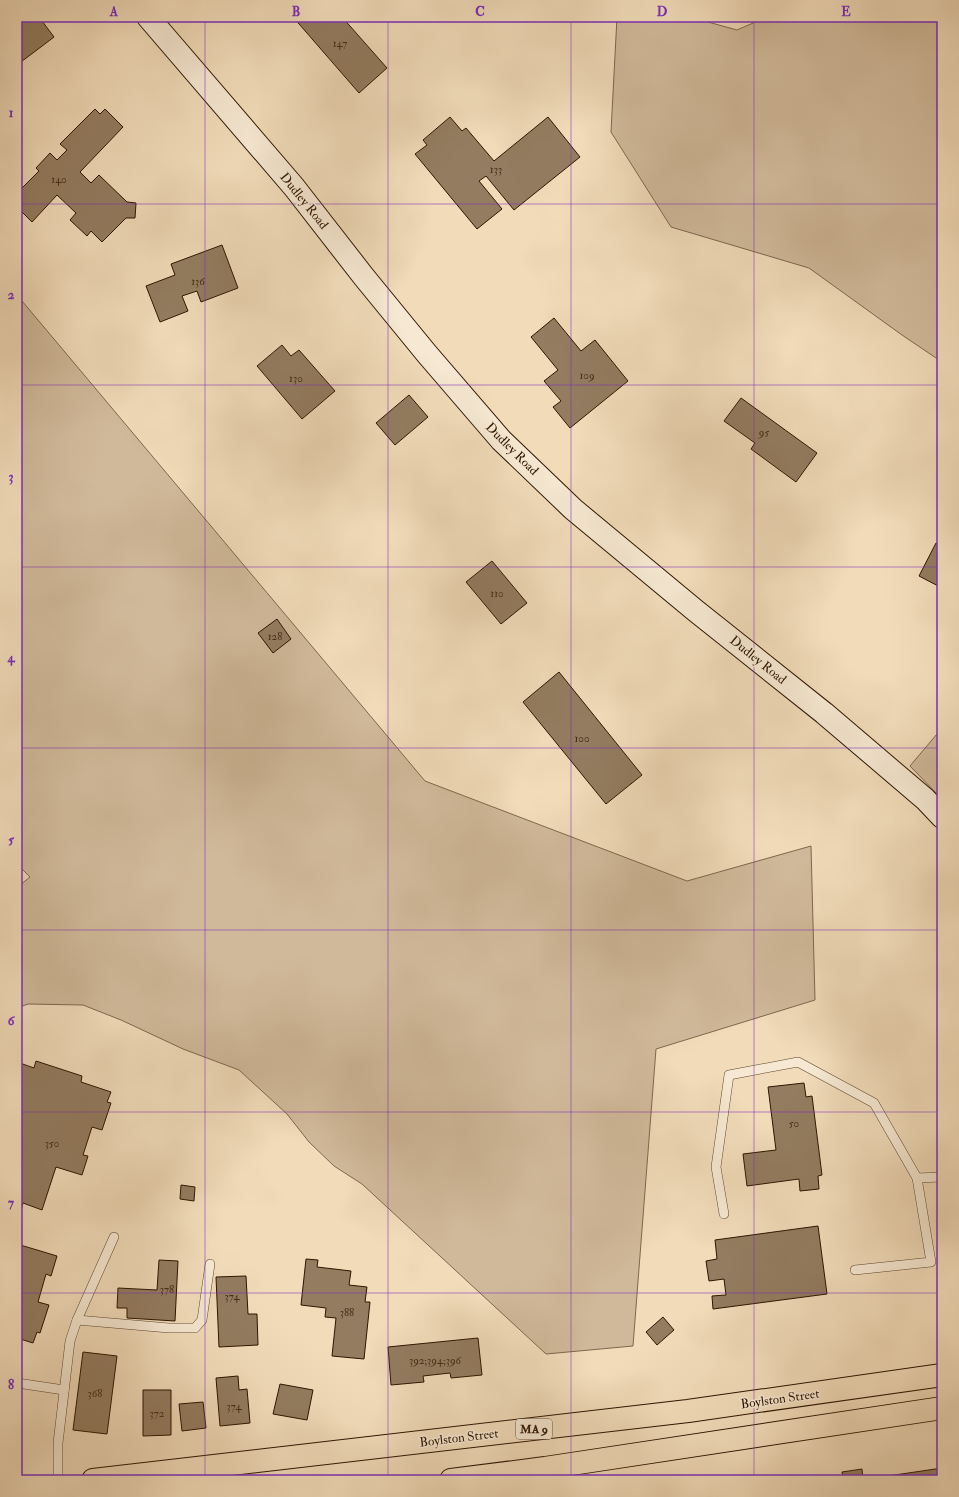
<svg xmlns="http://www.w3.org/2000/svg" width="959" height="1497" font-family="'IM FELL Double Pica',serif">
<rect width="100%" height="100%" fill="#f1dbb9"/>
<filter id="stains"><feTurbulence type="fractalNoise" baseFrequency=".005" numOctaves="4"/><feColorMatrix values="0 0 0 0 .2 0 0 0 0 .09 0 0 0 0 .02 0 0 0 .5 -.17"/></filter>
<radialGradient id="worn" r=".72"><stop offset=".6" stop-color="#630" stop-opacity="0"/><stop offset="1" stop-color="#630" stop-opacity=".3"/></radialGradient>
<g fill="#d0b99a" stroke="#7e674d">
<polygon points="617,17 690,17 737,30 767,17 942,17 942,362 902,335 809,268 671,227 611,132"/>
<polygon points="17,295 425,781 687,881 811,846 815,1000 656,1049 633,1346 546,1354 362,1184 334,1166 309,1142 287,1114 239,1070 183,1049 121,1020 83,1005 28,1004 17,1008 17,896 20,885 30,877 17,864"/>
<polygon points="942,728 942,799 910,766"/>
</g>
<g fill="#937c60" stroke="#2d1500">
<polygon points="17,17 39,17 54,37 17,65"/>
<polygon points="293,17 342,17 387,68 359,93"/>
<polygon points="95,109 100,114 105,109 123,127 80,172 91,183 99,175 127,202 136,203 135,218 126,218 102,242 91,231 87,236 70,220 76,213 57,195 32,222 17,207 17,193 39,171 36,168 50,153 57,160 67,150 60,144"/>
<polygon points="450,117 462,131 466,128 494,161 548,117 580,157 514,210 486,176 479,181 502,209 477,229 415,154 427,145 423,140"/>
<polygon points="222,245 238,288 201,302 197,291 182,296 188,311 160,322 146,286 175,275 171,264"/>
<polygon points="554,318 581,351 595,340 628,381 570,428 553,407 561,401 544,381 558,370 531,337"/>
<polygon points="282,345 291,356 299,350 335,391 302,419 257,366"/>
<polygon points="409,395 428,417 395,445 376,423"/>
<polygon points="741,398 817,453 796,482 751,449 755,443 724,421"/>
<polygon points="936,543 941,546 942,545 942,588 919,576"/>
<polygon points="492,561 527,603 501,624 466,582"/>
<polygon points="277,619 291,639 273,653 258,633"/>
<polygon points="559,672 642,775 606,804 523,702"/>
<polygon points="36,1061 82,1076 81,1082 111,1092 107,1102 111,1103 102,1130 92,1127 83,1155 88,1156 82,1175 56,1167 42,1210 23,1203 17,1225 17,1062 34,1068"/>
<polygon points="804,1083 806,1097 812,1096 822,1175 818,1176 819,1189 800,1191 799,1179 747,1186 743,1154 776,1150 768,1087"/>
<polygon points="181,1185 195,1187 194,1201 180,1199"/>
<polygon points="818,1226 827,1294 713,1309 712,1296 726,1295 724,1279 709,1281 706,1261 717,1259 715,1240"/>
<polygon points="17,1244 57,1256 51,1276 46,1274 38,1302 49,1305 40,1333 37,1332 33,1343 17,1338"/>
<polygon points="306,1259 318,1260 317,1267 351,1271 349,1285 367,1287 365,1302 370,1302 364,1359 332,1356 336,1318 325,1317 326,1308 301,1305"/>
<polygon points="159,1260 178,1261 175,1321 127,1318 127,1308 117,1308 118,1288 157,1290"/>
<polygon points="246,1276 248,1314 257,1314 258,1345 219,1347 216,1277"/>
<polygon points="663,1317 674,1330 657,1345 646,1332"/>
<polygon points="478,1338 482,1375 451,1378 450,1373 423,1376 424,1382 391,1385 388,1347"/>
<polygon points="83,1352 117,1356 107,1434 73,1430"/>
<polygon points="238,1376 239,1390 247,1389 250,1423 220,1426 216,1378"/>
<polygon points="280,1384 313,1390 307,1420 273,1414"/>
<polygon points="143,1390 171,1390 171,1435 143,1436"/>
<polygon points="203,1402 206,1428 182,1431 179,1404"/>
<polygon points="942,1468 942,1480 888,1480 888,1476"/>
<polygon points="862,1469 863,1480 843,1480 842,1472"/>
</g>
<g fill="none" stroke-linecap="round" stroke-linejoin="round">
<g stroke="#5e462e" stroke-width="10">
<g id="lane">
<polyline points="917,1178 942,1177"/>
<polyline points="724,1214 716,1167 729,1075 798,1062 874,1103 917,1178 931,1262 855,1270"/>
<polyline points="77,1320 169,1328 195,1328 202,1320 210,1264"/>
<polyline points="17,1383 64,1390"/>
<polyline points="58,1480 58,1443 70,1341 77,1320 114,1237"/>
</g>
</g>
<g stroke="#2d1500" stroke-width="24">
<polyline id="secondary" points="148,17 294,187 364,277 427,354 501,440 573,509 696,611 824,713 925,799 942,817"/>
</g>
<g stroke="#2d1500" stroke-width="24">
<g id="highway">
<polyline points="93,1480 688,1411 942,1375"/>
<polyline points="451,1480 545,1468 942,1408"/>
</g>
</g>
<use href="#lane" stroke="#f6e8d2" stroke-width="9"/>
<use href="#secondary" stroke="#f6e8d2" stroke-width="22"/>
<use href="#highway" stroke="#f1dbb9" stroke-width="22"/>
</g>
<path fill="none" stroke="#7b2cbf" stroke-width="1" stroke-opacity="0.55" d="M205 17V1480M388 17V1480M571 17V1480M754 17V1480M17 204H942M17 385H942M17 567H942M17 748H942M17 930H942M17 1112H942M17 1293H942"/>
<g text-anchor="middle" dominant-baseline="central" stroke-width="3" stroke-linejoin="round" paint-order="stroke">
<g font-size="11" fill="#462f18">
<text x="340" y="43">147</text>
<text x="496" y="169">133</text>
<text x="59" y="179">140</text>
<text x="198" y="281">136</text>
<text x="587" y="375">109</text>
<text x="296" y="378">130</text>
<text x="764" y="432">95</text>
<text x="497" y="593">110</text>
<text x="275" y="636">128</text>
<text x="582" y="738">100</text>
<text x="794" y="1123">50</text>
<text x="52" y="1143">350</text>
<text x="167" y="1289">378</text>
<text x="232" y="1296">374</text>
<text x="347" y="1312">388</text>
<text x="435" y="1360">392;394;396</text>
<text x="95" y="1393">368</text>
<text x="234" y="1406">374</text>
<text x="157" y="1413">372</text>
</g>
<rect fill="#f6e8d2" stroke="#69543f" stroke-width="1" x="516" y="1419" width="36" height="20" rx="3"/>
<g font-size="12" font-weight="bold" fill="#2d1500">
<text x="534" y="1429">MA 9</text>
</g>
<g font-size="13" fill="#2d1500" stroke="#f6e8d2">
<text transform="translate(304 201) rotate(51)">Dudley Road</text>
<text transform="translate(512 449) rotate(45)">Dudley Road</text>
<text transform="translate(758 660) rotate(39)">Dudley Road</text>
<text transform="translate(780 1399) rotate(-8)">Boylston Street</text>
<text transform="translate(459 1438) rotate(-7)">Boylston Street</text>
</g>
</g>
<rect width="959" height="1497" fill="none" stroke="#f1dbb9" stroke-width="44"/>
<rect x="22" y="22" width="915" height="1453" fill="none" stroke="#7b2cbf" stroke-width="1.5"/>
<g font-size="13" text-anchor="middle" font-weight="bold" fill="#7b2cbf">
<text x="114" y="16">A</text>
<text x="296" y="16">B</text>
<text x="480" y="16">C</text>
<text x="662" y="16">D</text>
<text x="846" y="16">E</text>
<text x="11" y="117">1</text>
<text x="11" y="299">2</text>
<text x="11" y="481">3</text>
<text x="11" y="662">4</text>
<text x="11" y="844">5</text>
<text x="11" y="1025">6</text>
<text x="11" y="1207">7</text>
<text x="11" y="1389">8</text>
</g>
<rect width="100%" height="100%" filter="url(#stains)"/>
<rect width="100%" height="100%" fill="url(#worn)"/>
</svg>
